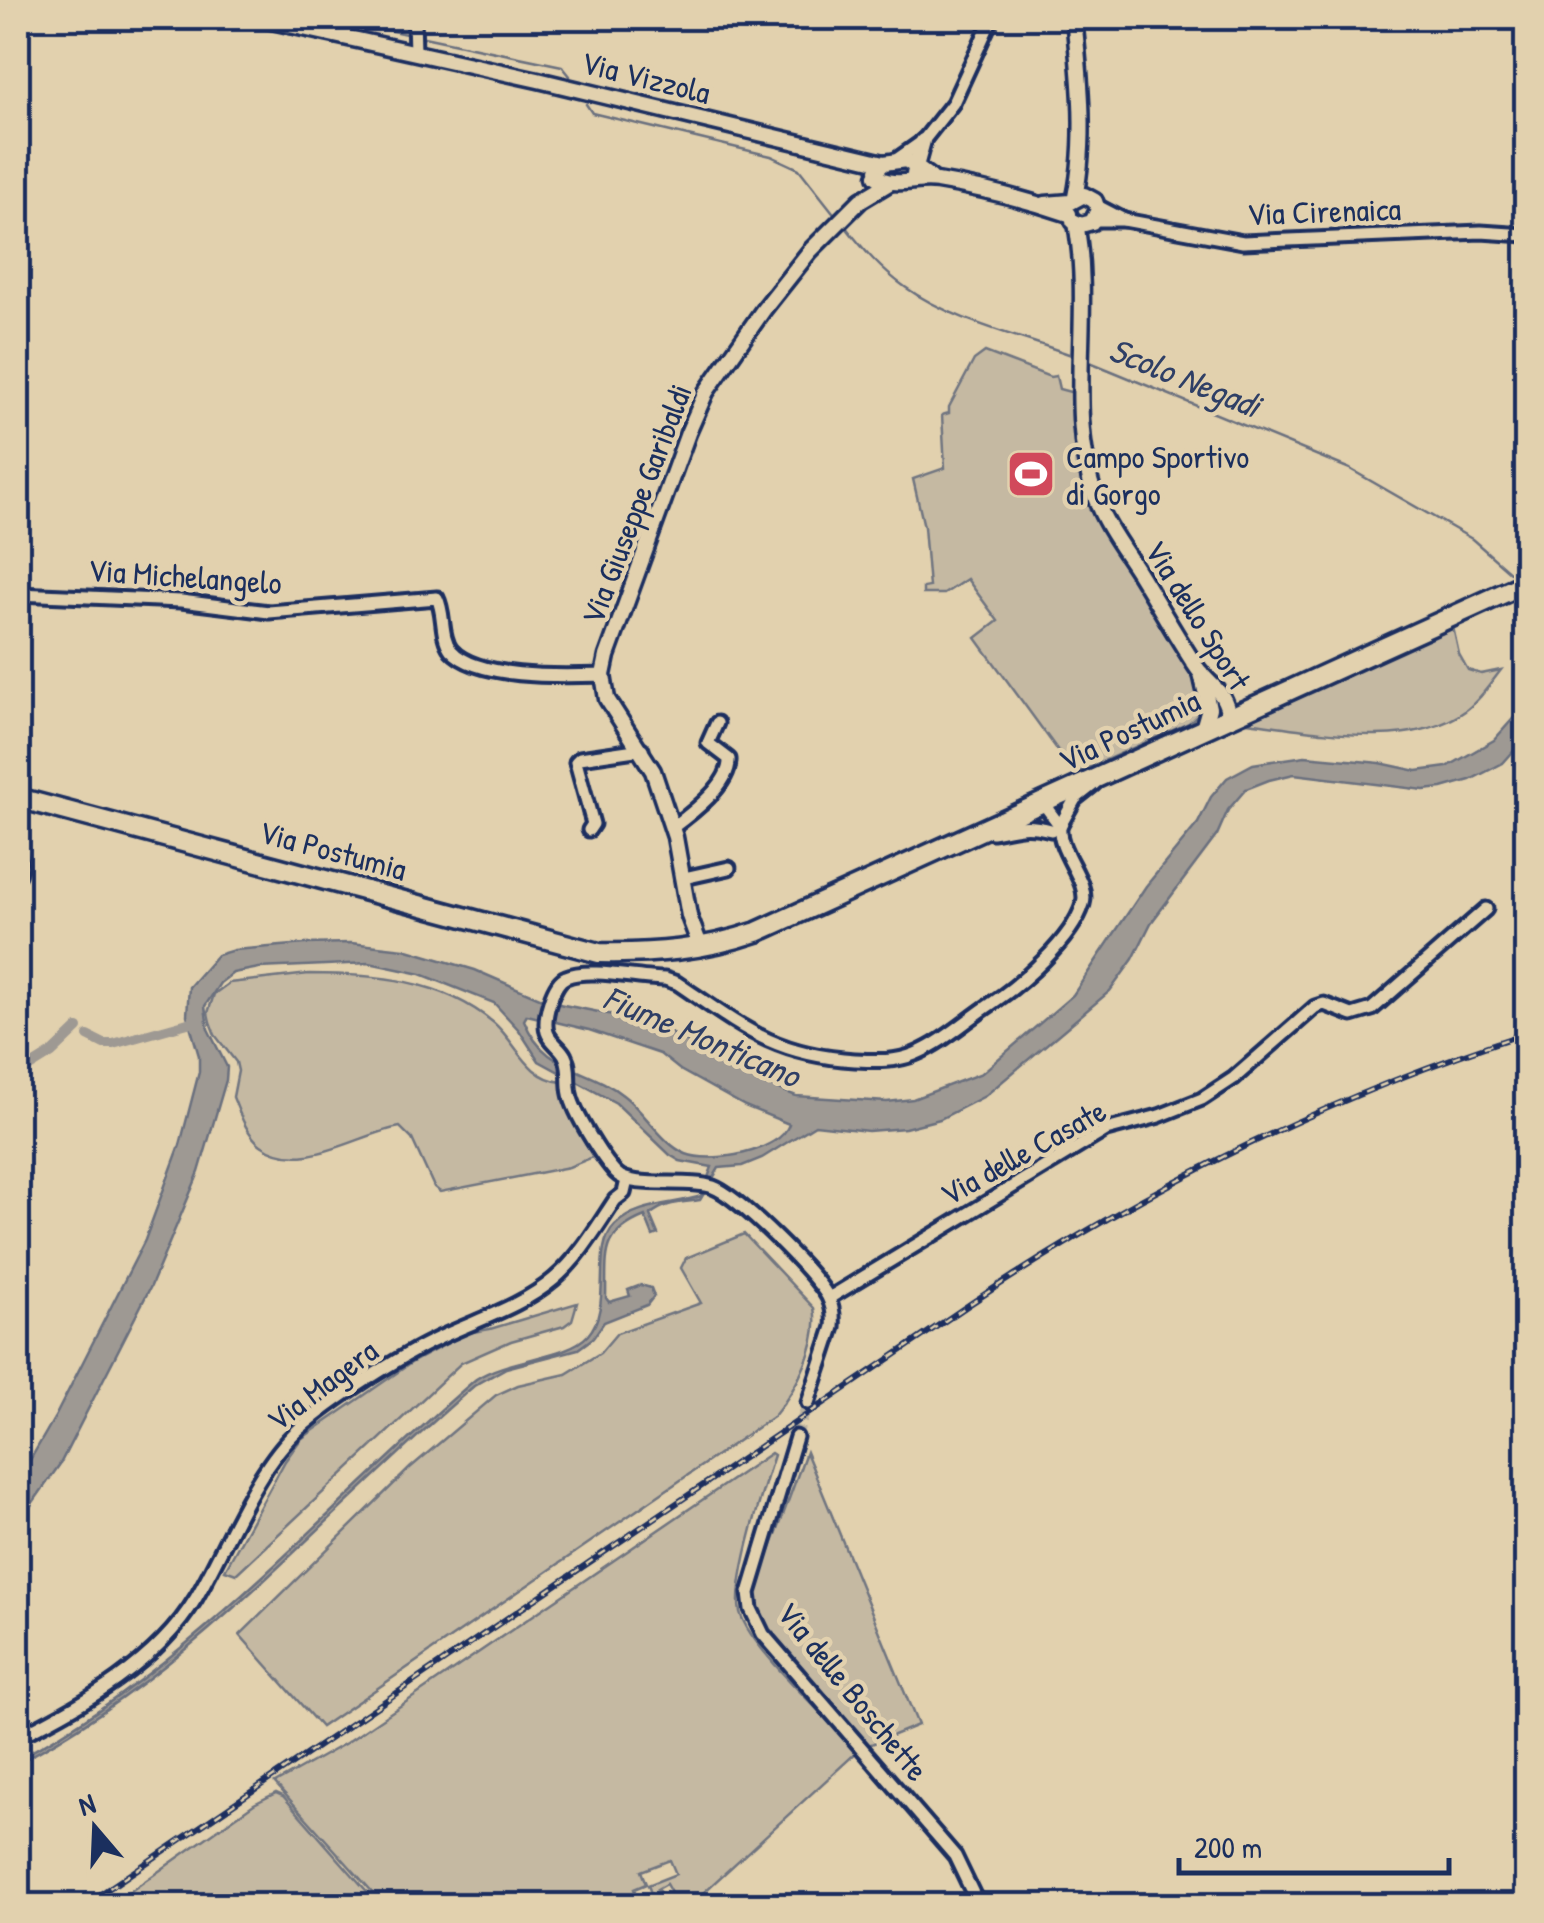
<svg xmlns="http://www.w3.org/2000/svg" width="1544" height="1923" font-family="'Patrick Hand',sans-serif">
<rect width="100%" height="100%" fill="#e2d1ae"/>
<filter id="ink" filterUnits="userSpaceOnUse"><feTurbulence type="fractalNoise" baseFrequency=".01" numOctaves="2"/><feDisplacementMap in="SourceGraphic" scale="20" xChannelSelector="R" yChannelSelector="G"/><feConvolveMatrix kernelMatrix="1 2 1 2 8 2 1 2 1" color-interpolation-filters="sRGB"/></filter>
<g filter="url(#ink)">
<g fill="#c5b9a2" stroke="#707480" stroke-width="2.5">
<polygon points="985,352 1050,377 1056,376 1059,389 1074,393 1079,457 1198,686 1199,713 1189,723 1075,774 976,638 998,621 967,579 944,594 923,594 923,588 929,587 924,527 913,479 945,468 942,415 949,413 949,407 974,360"/>
<path d="M1453 627 1459 654 1468 670 1481 674 1501 670C1490 684 1480 700 1465 711 1410 752 1312 730 1247 722Z"/>
<path d="M309 974C374 974 442 979 494 1023 518 1044 526 1078 562 1082L571 1110 598 1155 569 1167 440 1192 434 1187 412 1139 400 1127C358 1134 302 1175 261 1145 247 1135 239 1112 233 1097L238 1071 236 1062 215 1035 210 1022 208 1013 214 994 229 983Z"/>
<path d="M744 1234 814 1308C821 1342 796 1390 774 1416L321 1727 240 1635 410 1468 496 1395 518 1385 566 1374 600 1353 617 1333 701 1303 681 1268 686 1258Z"/>
<polygon points="577,1303 572,1320 564,1326 511,1341 461,1363 236,1574 225,1570 285,1461 301,1439 411,1363 467,1333 490,1329"/>
<path d="M806 1452 918 1725 869 1745 865 1746C837 1713 754 1631 755 1592Z"/>
<path d="M771 1453 774 1455C763 1489 733 1582 740 1612 749 1648 833 1723 858 1751L690 1905H678L666 1884 657 1889 671 1905H655L648 1885 676 1874 670 1860 641 1871 646 1884 634 1889 640 1905H384L275 1783 346 1743Z"/>
<polygon points="276,1793 283,1796 379,1905 111,1905 254,1804"/>
</g>
<path fill="#9e9993" stroke="#6a6f7e" stroke-width="2.5" fill-rule="evenodd" d="M1526 704V737L1503 763 1470 780 1442 788 1424 790 1294 774 1269 780 1246 789 1228 810 1217 835 1151 923 1133 959 1110 991 985 1096 940 1119 905 1128 868 1131 815 1125 762 1158 742 1166 719 1168 700 1200C681 1203 665 1202 650 1215L658 1234 653 1236 645 1216C600 1234 607 1255 606 1298L609 1302 630 1296 628 1290 641 1285 651 1288 654 1296 647 1305 604 1322 593 1338 578 1349 506 1368 474 1386C324 1514 195 1670 18 1763V1759C195 1665 324 1508 476 1379 508 1358 568 1358 588 1335 614 1305 590 1250 615 1225 637 1203 674 1205 701 1196L712 1167 680 1161 670 1155 616 1103 539 1061 519 1030 494 1003 421 974 369 963 259 968 233 973 220 983 205 1006 208 1029 227 1067 226 1080 199 1172 151 1286 60 1464 22 1518 18 1537 24 1541 18 1557V1481L56 1415 145 1240 180 1145 199 1072V1056L187 1015 189 987 217 955 234 950 305 944 351 943 404 949 475 970 549 1002 653 1023 753 1078 796 1096 887 1102 913 1099 982 1073 1073 995 1146 886 1198 823 1211 797 1227 778 1253 764 1305 756 1380 763 1417 771 1447 767 1494 740ZM527 1015 589 1030 660 1054 680 1070 745 1106 789 1124C781 1152 711 1164 686 1154 662 1144 645 1112 624 1096 587 1066 544 1072 524 1020Z"/>
<g fill="none" stroke-linecap="round" stroke-linejoin="round">
<g stroke="#6a6f7e" stroke-width="2.5">
<polyline points="330,18 411,35"/>
<polyline points="419,36 562,66 570,76"/>
<polyline points="586,104 592,113 771,156 799,169 836,216"/>
<path d="M845 226C863 249 881 270 905 287 954 322 1021 336 1077 357"/>
<polyline points="1085,360 1350,469 1472,539 1512,574"/>
</g>
<g stroke="#9e9993" stroke-width="10">
<polyline points="88,1036 104,1044 113,1044 195,1021"/>
<polyline points="18,1074 52,1053 78,1028"/>
</g>
<polyline stroke="#bab19e" stroke-width="11" stroke-dasharray="11 5.5" stroke-linecap="butt" points="796,1437 808,1403"/>
<g stroke="#1b2f5e" stroke-width="19">
<g id="minor">
<polyline points="414,18 415,53"/>
<polyline points="1524,32 1526,61"/>
<polyline points="896,160 923,141 953,103 992,18"/>
<polyline points="1095,220 1124,220 1097,206"/>
<polyline points="1124,220 1243,242 1481,232 1526,235"/>
<path d="M18 594 181 601 269 612 437 598C445 613 440 636 451 650 477 680 566 676 603 675"/>
<polyline points="1060,826 1075,799 1094,784"/>
<path d="M672 828C691 814 731 784 729 759L708 743 717 723"/>
<polyline points="589,830 593,824 576,762 580,758 642,749"/>
<path d="M992 832C1018 828 1023 823 1051 830"/>
<polyline points="18,853 21,866 18,875"/>
<polyline points="684,878 729,868"/>
<polyline points="829,1298 1106,1130 1159,1116 1202,1099 1234,1078 1315,1007 1324,1004 1352,1015 1372,1009 1486,909"/>
<path d="M808 1403 833 1327C834 1316 833 1307 828 1297 815 1273 738 1196 713 1187 688 1178 631 1190 616 1173 602 1158 574 1113 570 1094 567 1082 571 1067 565 1056 561 1047 550 1042 547 1032 543 1018 553 982 566 977 589 967 639 979 665 979L677 983C742 1027 774 1055 855 1060 876 1061 896 1062 915 1054 942 1043 967 1020 991 1004 1021 984 1072 940 1083 904 1090 881 1057 852 1060 826L1043 803"/>
<polyline points="796,1437 749,1593 751,1609 763,1634 955,1856 979,1906"/>
<path d="M18 1737C84 1704 157 1663 196 1598 226 1547 255 1468 299 1429 332 1400 400 1356 439 1338 479 1319 521 1307 554 1279 579 1258 597 1227 615 1200L624 1193 627 1180"/>
</g>
</g>
<g stroke="#1b2f5e" stroke-width="21">
<g id="tertiary">
<polyline points="258,18 538,80 884,163"/>
<path d="M1074 18C1080 77 1087 139 1075 197"/>
<polyline points="877,170 884,163 906,160 931,178"/>
<polyline points="914,174 923,141"/>
<path d="M876 176C892 189 918 177 937 181 981 188 1027 200 1069 214"/>
<polyline points="1045,204 1071,202 1084,195 1095,201 1098,210 1092,222 1081,225 1073,221"/>
<path d="M1076 223C1093 314 1065 408 1095 497 1104 523 1122 547 1137 570 1157 602 1176 636 1197 668 1211 688 1225 689 1229 717"/>
<polyline points="1201,673 1209,708 1203,729"/>
<polyline points="701,948 689,916 675,837 653,771 607,699 603,675 607,656 688,433 706,392 764,309 810,251 861,200 891,182"/>
</g>
</g>
<g stroke="#1b2f5e" stroke-width="25">
<path id="primary" d="M18 798 599 953C654 954 704 950 757 932L1526 583"/>
</g>
<use href="#minor" stroke="#e2d1ae" stroke-width="11"/>
<use href="#tertiary" stroke="#e2d1ae" stroke-width="14"/>
<use href="#primary" stroke="#e2d1ae" stroke-width="18"/>
<g stroke="#1b2f5e" stroke-width="6">
<path id="rail" d="M83 1906 970 1304C1144 1188 1328 1097 1526 1033"/>
</g>
<use href="#rail" stroke="#e2d1ae" stroke-width="2.5" stroke-dasharray="8" stroke-linecap="butt"/>
</g>
</g>
<defs>
<g id="stadium-square" transform="scale(2.5)"><rect x="-9" y="-9" width="18" height="18" rx="4" fill="#d1495b" stroke="#e2d1ae"/><path d="M0-5a6.5 5 0 1 0 0 10a6.5 5 0 1 0 0-10ZM-3.5-1.8h7v3.6h-7Z" fill="#fff"/></g>
</defs>
<g fill-rule="evenodd">
<use href="#stadium-square" x="1031" y="474"/>
</g>
<g text-anchor="middle" dominant-baseline="central" stroke-width="9" stroke-linejoin="round" paint-order="stroke">
<g font-size="32" fill="#1b2f5e" stroke="#e2d1ae">
<text transform="translate(646 77) rotate(14)">Via Vizzola</text>
<text transform="translate(1324 211) rotate(-2)">Via Cirenaica</text>
<text transform="translate(636 504) rotate(-69)">Via Giuseppe Garibaldi</text>
<text transform="translate(185 576) rotate(4)">Via Michelangelo</text>
<text transform="translate(1198 615) rotate(58)">Via dello Sport</text>
<text transform="translate(1129 730) rotate(-25)">Via Postumia</text>
<text transform="translate(333 850) rotate(15)">Via Postumia</text>
<text transform="translate(1023 1152) rotate(-29)">Via delle Casate</text>
<text transform="translate(322 1385) rotate(-37)">Via Magera</text>
<text transform="translate(853 1691) rotate(51)">Via delle Boschette</text>
</g>
<g font-size="32" fill="#1b2f5e" stroke="#e2d1ae" text-anchor="start">
<text x="1066" y="456">Campo Sportivo<tspan x="1066" dy="37">di Gorgo</tspan></text>
</g>
<g font-size="35" font-style="italic" fill="#2f3f66" stroke="#e2d1ae">
<text transform="translate(1185 377) rotate(22)">Scolo Negadi</text>
<text transform="translate(702 1036) rotate(23)">Fiume Monticano</text>
</g>
</g>
<rect width="1544" height="1923" fill="none" stroke="#e2d1ae" stroke-width="60"/>
<rect x="30" y="30" width="1484" height="1863" fill="none" stroke="#1b2f5e" stroke-width="4" filter="url(#ink)"/>
<g transform="translate(95 1828) rotate(341)" stroke="#e2d1ae" stroke-width="8" paint-order="stroke">
<path d="M0-8L18 38L0 25L-18 38Z" fill="#1b2f5e"/>
<text y="-15" font-size="28" font-weight="bold" text-anchor="middle" fill="#1b2f5e">N</text>
</g>
<path d="M1179 1858v15h270v-15" fill="none" stroke="#1b2f5e" stroke-width="5"/>
<text x="1194" y="1858" font-size="30" fill="#1b2f5e" stroke="#e2d1ae" stroke-width="8" paint-order="stroke">200 m</text>
</svg>
